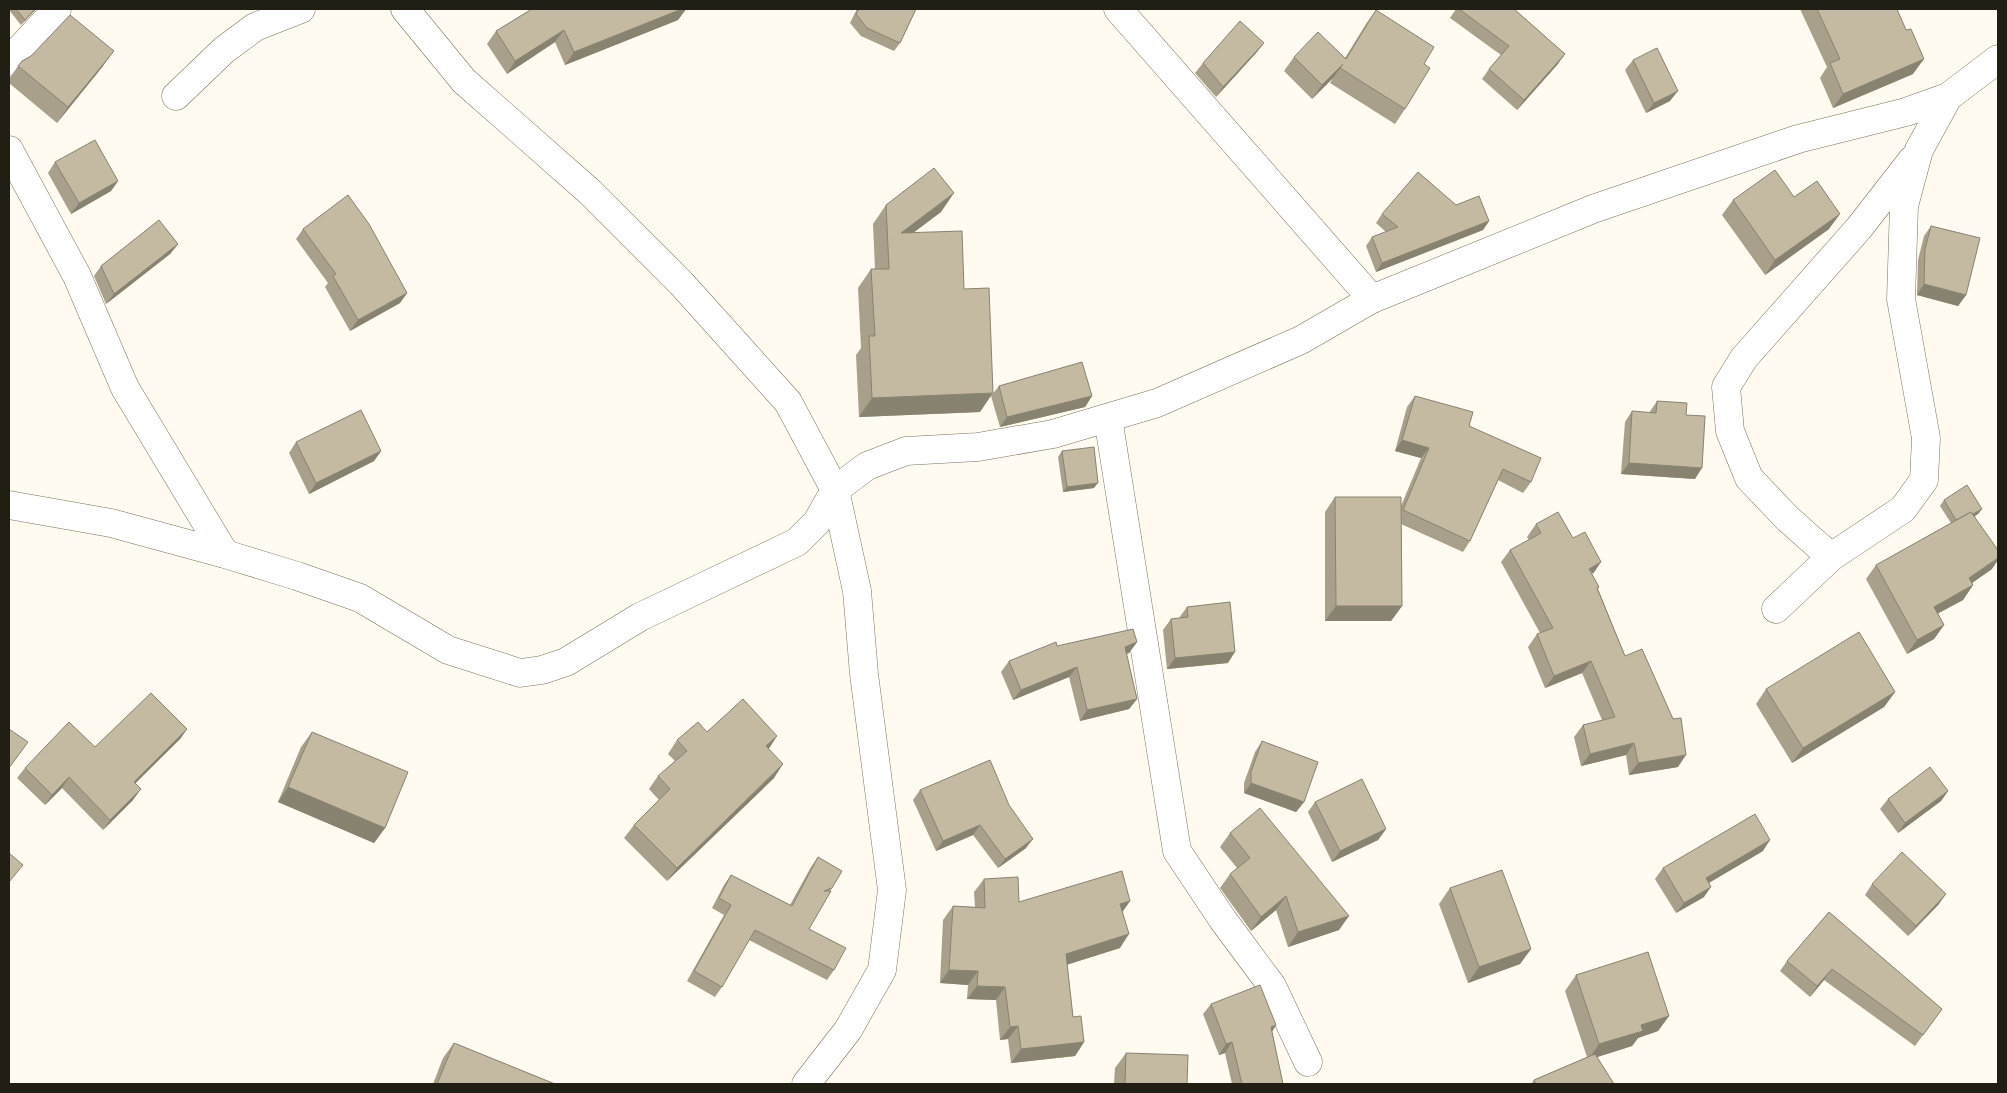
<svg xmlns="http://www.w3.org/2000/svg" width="2007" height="1093" font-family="'Alegreya Sans',sans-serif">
<rect width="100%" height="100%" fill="#fffbf0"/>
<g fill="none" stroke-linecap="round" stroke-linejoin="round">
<g stroke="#7b735c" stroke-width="29">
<g id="street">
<polyline points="1118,9 1372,299"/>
<polyline points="9,61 57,9"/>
<polyline points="176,96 224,50 255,27 301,9"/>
<polyline points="9,150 77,276 125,388 225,554"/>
<polyline points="1108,418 1177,851 1223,920 1272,986 1308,1062"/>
<polyline points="9,505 111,523 225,554 297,576 360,598 448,650 520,673 542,670 566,662 640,617 797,542 817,522 835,490 867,466 906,451 978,447 1053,434 1157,403 1301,340 1372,299 1593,209 1798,139 1906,112 1948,97 1998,59"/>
<polyline points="1831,557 1787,518 1749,478 1730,431 1726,387 1744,358 1859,228 1912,160"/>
<polyline points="1776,609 1831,557 1903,509 1924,480 1926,438 1901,299 1904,206 1919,150 1948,97"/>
</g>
</g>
<g stroke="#7b735c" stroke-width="29">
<polyline id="secondary" points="405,9 464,81 590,192 681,283 788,402 835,490 857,591 864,674 892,890 882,970 848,1030 806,1084"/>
</g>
<use href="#street" stroke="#fff" stroke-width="28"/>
<use href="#secondary" stroke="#fff" stroke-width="28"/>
</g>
<g fill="#a8a08a">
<polygon points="9,9 36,9 21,25 9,10"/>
<polygon points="532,9 686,9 678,20 565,65 555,42 507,74 487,44 496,31"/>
<polygon points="857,9 916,9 900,43 894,51 861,36 850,23"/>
<polygon points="1456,9 1514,9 1565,54 1557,65 1517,110 1482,79 1489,69 1501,55 1450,18"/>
<polygon points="1800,9 1897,9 1913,74 1833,108 1820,78 1827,67"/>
<polygon points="1376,10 1424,64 1405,109 1395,124 1330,83 1333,78 1312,99 1284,71 1294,57 1345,58 1366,24"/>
<polygon points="1264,43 1256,53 1216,97 1195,73 1203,63"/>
<polygon points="1633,60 1670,101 1646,113 1625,70"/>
<polygon points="18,66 103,66 57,123 9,83 9,79"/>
<polygon points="55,162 118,181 111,191 71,214 48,173"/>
<polygon points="1794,197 1829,229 1765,275 1722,215 1733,200"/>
<polygon points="886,205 941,212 913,232 964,289 980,412 859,417 856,355 861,348 858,288 871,269 875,269 873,224"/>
<polygon points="1456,205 1489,221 1483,230 1376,272 1366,246 1372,237 1386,232 1376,223 1382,214"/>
<polygon points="1931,226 1966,295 1958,306 1917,295 1918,260 1924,236"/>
<polygon points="303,229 407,293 400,303 350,331 325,287 328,283 296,239"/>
<polygon points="178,244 170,254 106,304 94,276 101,266"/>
<polygon points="999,386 1092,396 1085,407 1000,427 991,396"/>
<polygon points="1415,396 1469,426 1531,482 1523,493 1498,480 1470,541 1463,552 1401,524 1402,606 1391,621 1325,621 1325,512 1335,497 1401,506 1421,458 1395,451 1407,407"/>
<polygon points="1657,401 1686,415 1695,479 1621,474 1625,422 1632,411 1649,413"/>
<polygon points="296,442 381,451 374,461 309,494 289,453"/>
<polygon points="1062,451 1094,488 1063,492 1058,457"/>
<polygon points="1944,500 1982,509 1978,514 1975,516 1992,569 1972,583 1973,585 1963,600 1938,613 1944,625 1934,639 1907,654 1866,579 1876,565 1951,523 1940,506"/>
<polygon points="1536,524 1592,575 1599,587 1598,589 1625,656 1678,767 1629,775 1626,755 1581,766 1574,737 1583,725 1602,720 1582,673 1545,688 1528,647 1537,634 1540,633 1501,562 1510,550 1529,540 1527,537"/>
<polygon points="1187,607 1228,663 1167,669 1163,630 1171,619 1179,618"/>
<polygon points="1137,642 1129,653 1126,654 1137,699 1129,709 1080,721 1069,677 1013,700 1001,672 1009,661 1057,646"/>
<polygon points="1766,689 1895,692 1884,707 1792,763 1756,704"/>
<polygon points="187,729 180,739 135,784 133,800 103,830 62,788 45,805 17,778 25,768 95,747"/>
<polygon points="312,732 385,828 374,843 278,802 301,747"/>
<polygon points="707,732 777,736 768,749 774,778 667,881 624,838 634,825 659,800 649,789 658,776 675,761 668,754 677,740"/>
<polygon points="1262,741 1304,802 1296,812 1244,793 1244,783 1255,752"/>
<polygon points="920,790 1026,848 998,868 973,835 936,851 913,800"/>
<polygon points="1948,791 1941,801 1898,833 1880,809 1888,799"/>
<polygon points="1315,802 1386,829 1378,840 1332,862 1308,812"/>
<polygon points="1230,833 1339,930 1288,947 1276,910 1251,931 1220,888 1230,874 1237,868 1220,847"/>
<polygon points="1763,851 1709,883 1704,897 1676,913 1655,879 1663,868"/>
<polygon points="818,857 832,888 809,929 834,970 827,980 749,940 722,987 715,997 687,981 724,915 712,908 724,885 731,875 790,905 811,867"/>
<polygon points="984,879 1019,902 1130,901 1122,912 1120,948 1067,964 1073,1017 1084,1042 1075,1056 1011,1063 1008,1039 1000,1040 996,1000 967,999 968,985 940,983 943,920 953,906 975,907 974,892"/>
<polygon points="1872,884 1939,904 1908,936 1865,895"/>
<polygon points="1450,888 1531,949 1520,964 1468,983 1439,904"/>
<polygon points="1829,912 1942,1009 1915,1046 1824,980 1810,997 1780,971 1787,961"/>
<polygon points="1576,975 1669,1016 1658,1031 1638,1038 1632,1046 1597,1057 1614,1084 1531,1084 1534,1080 1587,1057 1565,991"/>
<polygon points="1211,1004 1276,1025 1272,1032 1283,1084 1232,1084 1225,1053 1219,1055 1203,1014"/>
<polygon points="454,1043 555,1084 433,1084 443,1058"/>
<polygon points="1126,1053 1187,1084 1114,1084 1115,1068"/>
</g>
<g fill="#888271">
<polygon points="35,9 36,9 21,25 25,20"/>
<polygon points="682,9 686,9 678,20 565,65 574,52"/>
<polygon points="564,30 555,42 507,74 515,61"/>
<polygon points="1264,43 1256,53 1216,97 1223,87"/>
<polygon points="114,51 103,66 57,123 68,107"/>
<polygon points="1565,54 1557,65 1517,110 1524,100"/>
<polygon points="1924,59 1913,74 1833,108 1843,94"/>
<polygon points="1343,64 1333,78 1312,99 1322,85"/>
<polygon points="1678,91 1670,101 1646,113 1654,103"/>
<polygon points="118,181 111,191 71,214 79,203"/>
<polygon points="954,193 941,212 888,252 901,233"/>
<polygon points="1840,214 1829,229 1765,275 1775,260"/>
<polygon points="1489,221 1483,230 1376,272 1382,263"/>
<polygon points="178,244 170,254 106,304 114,294"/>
<polygon points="1924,284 1966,295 1958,306 1917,295"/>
<polygon points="407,293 400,303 350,331 358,320"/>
<polygon points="993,393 980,412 859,417 872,398"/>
<polygon points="1092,396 1085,407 1000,427 1007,417"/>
<polygon points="1402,440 1429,448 1421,458 1395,451"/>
<polygon points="381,451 374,461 309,494 316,483"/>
<polygon points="1629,463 1702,468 1695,479 1621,474"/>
<polygon points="1098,483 1094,488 1063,492 1067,487"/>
<polygon points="1982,509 1978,514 1955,529 1959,524"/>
<polygon points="1998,558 1998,560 1992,569 1959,592 1969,578"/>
<polygon points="1601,562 1593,574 1589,569"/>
<polygon points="1973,585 1963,600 1924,621 1934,607"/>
<polygon points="1336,606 1402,606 1391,621 1325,621"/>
<polygon points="1944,625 1934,639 1907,654 1917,640"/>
<polygon points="1137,642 1129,653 1117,658 1125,647"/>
<polygon points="1235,652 1228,663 1167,669 1175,658"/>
<polygon points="1591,661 1582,673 1545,688 1554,676"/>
<polygon points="1077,667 1069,677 1013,700 1021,690"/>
<polygon points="1895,692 1884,707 1792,763 1803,748"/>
<polygon points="1137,699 1129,709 1080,721 1087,710"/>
<polygon points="187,729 180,739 126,792 134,782"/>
<polygon points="777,736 768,750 766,746"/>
<polygon points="1634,743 1626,755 1581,766 1590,754"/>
<polygon points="1686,755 1678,767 1629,775 1638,763"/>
<polygon points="783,764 774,778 667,881 677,868"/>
<polygon points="69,777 62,788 45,805 52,795"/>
<polygon points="1251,783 1304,802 1296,812 1244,793"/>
<polygon points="288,787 385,828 374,843 278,802"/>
<polygon points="141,789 133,800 103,830 110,820"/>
<polygon points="1948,791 1941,801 1898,833 1905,823"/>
<polygon points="980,825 973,835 936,851 943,841"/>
<polygon points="1386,829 1378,840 1332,862 1340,851"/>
<polygon points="1033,839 1026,848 998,868 1005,859"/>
<polygon points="1770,840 1763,851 1698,889 1706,878"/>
<polygon points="1711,887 1704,897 1676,913 1684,903"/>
<polygon points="1946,894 1939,904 1908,936 1916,926"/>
<polygon points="1286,896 1276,910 1251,931 1261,917"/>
<polygon points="1130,901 1121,914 1120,904"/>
<polygon points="1349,916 1339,930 1288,947 1298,932"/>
<polygon points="1129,934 1120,948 1057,968 1066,954"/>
<polygon points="1531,949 1520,964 1468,983 1479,967"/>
<polygon points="1832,969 1824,980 1810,997 1817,986"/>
<polygon points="949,970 978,971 968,985 940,983"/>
<polygon points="977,986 1005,987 996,1000 967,999"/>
<polygon points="1669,1016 1658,1031 1638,1038 1632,1046 1588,1060 1599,1044 1641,1025"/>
<polygon points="1276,1025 1269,1036 1271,1027"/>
<polygon points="1018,1026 1008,1039 1000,1040 1010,1027"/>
<polygon points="1084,1042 1075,1056 1011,1063 1021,1049"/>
<polygon points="1232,1042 1225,1053 1219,1055 1226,1044"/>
</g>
<g fill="#c3baa1" stroke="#888271">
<polygon points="16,9 35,9 25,20"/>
<polygon points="532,9 682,9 574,52 564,30 515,61 496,31"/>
<polygon points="859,9 916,9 900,43 867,28 856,14"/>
<polygon points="1459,9 1514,9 1565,54 1524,100 1489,69 1509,46"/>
<polygon points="1817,9 1897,9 1906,30 1911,29 1924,59 1843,94 1830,63 1840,59"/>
<polygon points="1376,10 1434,47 1424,64 1430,68 1405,109 1340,68 1343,64 1322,85 1294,57 1318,32 1346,59"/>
<polygon points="70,15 114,51 68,107 18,66 22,61 31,56"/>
<polygon points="1240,21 1264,43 1223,87 1203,63"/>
<polygon points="1657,48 1678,91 1654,103 1633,60"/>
<polygon points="95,140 118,181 79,203 55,162"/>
<polygon points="934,168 954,193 901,233 962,231 964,289 989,288 993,393 872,398 869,336 875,336 871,269 889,269 886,205"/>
<polygon points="1775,170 1794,197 1817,181 1840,214 1775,260 1733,200"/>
<polygon points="1418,172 1456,205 1479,196 1489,221 1382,263 1372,237 1398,227 1382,214"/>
<polygon points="348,195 369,224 407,293 358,320 333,276 336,274 303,229"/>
<polygon points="159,220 178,244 114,294 101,266"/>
<polygon points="1931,226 1980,238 1966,295 1924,284 1925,249"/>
<polygon points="1082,362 1092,396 1007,417 999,386"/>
<polygon points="1415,396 1473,412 1469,426 1541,458 1531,482 1503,469 1470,541 1403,510 1429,448 1402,440"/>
<polygon points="1657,401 1687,403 1686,415 1705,416 1702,468 1629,463 1632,411 1656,413"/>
<polygon points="361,410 381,451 316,483 296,442"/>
<polygon points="1094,447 1098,483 1067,487 1062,451"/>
<polygon points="1967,485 1982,509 1973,514 1971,512 1956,520 1944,500"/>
<polygon points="1335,497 1401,497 1402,606 1336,606"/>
<polygon points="1558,512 1573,538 1585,532 1601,562 1589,569 1599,587 1597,588 1625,656 1642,649 1673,719 1681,718 1686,755 1638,763 1634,743 1590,754 1583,725 1615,717 1591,661 1554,676 1537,634 1553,628 1510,550 1541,533 1536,524"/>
<polygon points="1971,512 1998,550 1998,558 1969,578 1973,585 1934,607 1944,625 1917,640 1876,565"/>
<polygon points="1230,602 1235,652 1175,658 1171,619 1188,617 1187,607"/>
<polygon points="1133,629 1137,642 1125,647 1137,699 1087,710 1077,667 1021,690 1009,661 1056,642 1057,646"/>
<polygon points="1859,632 1895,692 1803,748 1766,689"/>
<polygon points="151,693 187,729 134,782 141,789 110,820 69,777 52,795 25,768 69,722 95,747"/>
<polygon points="743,699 777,736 766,746 783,764 677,868 634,825 670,789 658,776 687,751 677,740 698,722 707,732"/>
<polygon points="9,729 28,742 9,768"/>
<polygon points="312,732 408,772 385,828 288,787"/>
<polygon points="1262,741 1318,762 1304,802 1251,783 1251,772"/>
<polygon points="990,760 1009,805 1033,839 1005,859 980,825 943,841 920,790"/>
<polygon points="1930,767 1948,791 1905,823 1888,799"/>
<polygon points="1362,779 1386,829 1340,851 1315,802"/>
<polygon points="1260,808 1349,916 1298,932 1286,896 1261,917 1230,874 1250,858 1230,833"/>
<polygon points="1755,814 1770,840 1706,878 1711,887 1684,903 1663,868"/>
<polygon points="1902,852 1946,894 1916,926 1872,884"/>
<polygon points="9,853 23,865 9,882"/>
<polygon points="818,857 842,871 832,888 824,891 831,891 809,929 846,948 834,970 755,930 722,987 694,971 731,905 719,898 731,875 792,906"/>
<polygon points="1502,870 1531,949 1479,967 1450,888"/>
<polygon points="1122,871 1130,901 1120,904 1129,934 1066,954 1073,1017 1081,1016 1084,1042 1021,1049 1018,1026 1010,1027 1005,987 977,986 978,971 949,970 953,906 985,908 984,879 1018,877 1019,902"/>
<polygon points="1829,912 1942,1009 1923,1035 1832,969 1817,986 1787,961"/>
<polygon points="1648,952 1669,1016 1641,1025 1643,1031 1599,1044 1576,975"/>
<polygon points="1260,985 1276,1025 1271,1027 1283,1084 1242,1084 1232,1042 1226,1044 1211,1004"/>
<polygon points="454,1043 555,1084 437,1084"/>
<polygon points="1126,1053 1188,1055 1187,1084 1125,1084"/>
<polygon points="1595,1054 1614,1084 1536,1084 1534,1080"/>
</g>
<rect width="2007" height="1093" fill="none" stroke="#211e14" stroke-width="20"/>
</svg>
